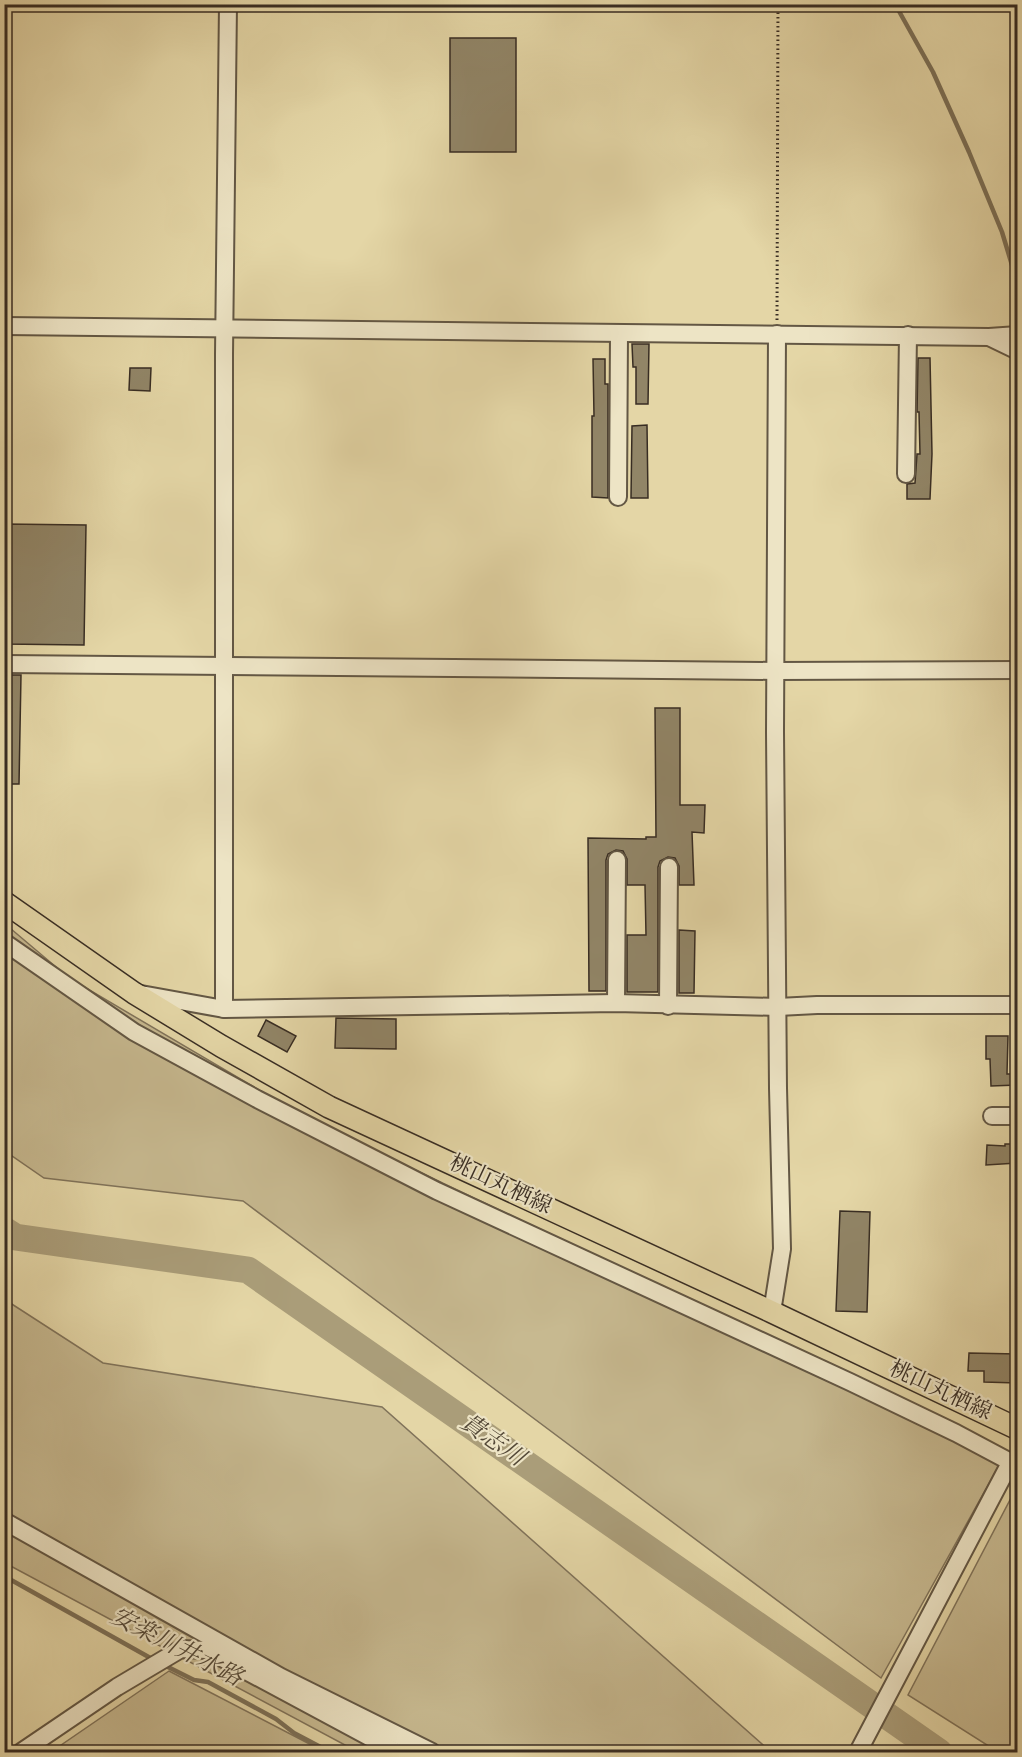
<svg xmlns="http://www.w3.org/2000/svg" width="1022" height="1757" font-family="'Sorts Mill Goudy','Noto Serif JP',serif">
<rect width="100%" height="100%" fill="#e4d6a6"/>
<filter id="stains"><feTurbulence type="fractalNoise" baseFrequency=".00333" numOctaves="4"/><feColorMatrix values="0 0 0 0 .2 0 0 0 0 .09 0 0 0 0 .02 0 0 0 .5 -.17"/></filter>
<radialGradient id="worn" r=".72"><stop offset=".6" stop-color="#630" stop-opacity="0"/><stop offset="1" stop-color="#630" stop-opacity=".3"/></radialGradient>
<g fill="#c7b990" stroke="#80735a" stroke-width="1.5">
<polygon points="4,923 69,978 310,1120 1007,1451 881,1678 243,1201 44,1178 5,1151"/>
<polygon points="4,1299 103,1363 382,1407 771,1752 358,1752 5,1563"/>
<polygon points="1011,1498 1018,1501 1017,1752 998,1752 908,1695"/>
<polygon points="169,1671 325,1752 51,1752"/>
</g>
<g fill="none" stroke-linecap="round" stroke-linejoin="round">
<g stroke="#7c7057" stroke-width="4.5">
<polyline points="895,4 933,72 969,152 1002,232 1018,285"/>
<polyline points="4,1576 154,1660"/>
<polyline points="164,1665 194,1680 208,1682 276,1719 294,1733 330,1752"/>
<polyline points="938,1752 939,1752"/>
</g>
<polyline stroke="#aa9d79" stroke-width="27" points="4,1230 15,1237 248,1270 939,1752"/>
</g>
<g fill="#918567" stroke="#382d23" stroke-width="1.5">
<rect x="450" y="38" width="66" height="114"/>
<polygon points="632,344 649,344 648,404 636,404 636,367 633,367"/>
<polygon points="918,358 930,358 932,454 930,499 907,499 907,484 915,483 917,454 920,454 919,412 917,412"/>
<polygon points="593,359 605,359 605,384 608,384 608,498 592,497 592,416 594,416"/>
<polygon points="130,368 151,368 150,391 129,390"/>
<polygon points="647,425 648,498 631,498 632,426"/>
<polygon points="4,524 86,525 84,645 4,644"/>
<polygon points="4,675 21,675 19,784 4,784"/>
<polygon points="655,708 680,708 680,805 705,805 704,833 692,832 694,885 679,885 679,866 675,858 668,857 660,861 658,867 658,992 627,992 627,935 646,935 645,885 627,885 627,859 623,851 616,850 608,854 606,860 606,991 589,991 588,838 646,839 646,837 656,837"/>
<polygon points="679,930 695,931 694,993 679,993"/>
<polygon points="336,1018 396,1019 396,1049 335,1048"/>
<polygon points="266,1020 296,1036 287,1052 258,1036"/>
<polygon points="986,1036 1008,1036 1007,1074 1017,1074 1017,1085 991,1086 990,1059 986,1059"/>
<polygon points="1005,1144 1017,1144 1017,1163 986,1165 987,1145 1005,1146"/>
<polygon points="840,1211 870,1212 867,1312 836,1311"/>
<polygon points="969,1353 1017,1354 1017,1383 984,1382 984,1371 968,1371"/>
</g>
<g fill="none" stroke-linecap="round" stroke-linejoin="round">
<g stroke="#635744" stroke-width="20">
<g id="minor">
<polyline points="4,326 989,337 1018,335"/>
<polyline points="989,337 1018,351"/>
<polyline points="906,474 908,335"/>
<polyline points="618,497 619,333"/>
<polyline points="4,664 776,671 1018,670"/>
<polyline points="4,942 134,1032 257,1099 437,1191 850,1382 956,1433 1018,1466"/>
<polyline points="141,994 224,1009 616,1003 778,1007 817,1005 1018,1005"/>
<polyline points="616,1003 617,860"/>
<polyline points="668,1006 669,867"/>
<polyline points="224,1009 224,354 228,4"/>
<polyline points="992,1116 1018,1116"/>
<polyline points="772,1312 782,1249 778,1088 775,732 777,334"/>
<polyline points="4,1521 281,1677 432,1752"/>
<polyline points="21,1752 117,1687 181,1649 207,1650 397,1752"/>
<polyline points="858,1752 1010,1463"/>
</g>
</g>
<g stroke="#382d23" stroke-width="24">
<polyline id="major" points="4,902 134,993 221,1046 329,1107 772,1312 1018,1429"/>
</g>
<polyline stroke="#382d23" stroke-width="3" stroke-dasharray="1.5 3" stroke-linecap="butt" points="777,320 778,4"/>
<use href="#minor" stroke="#ede4c5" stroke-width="16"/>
<use href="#major" stroke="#e4d6a6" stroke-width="21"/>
</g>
<g text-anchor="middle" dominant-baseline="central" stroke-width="4.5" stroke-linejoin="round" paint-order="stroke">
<g font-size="22" fill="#382d23" stroke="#ede4c5">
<text transform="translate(500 1186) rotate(25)">桃山丸栖線</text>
<text transform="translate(940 1392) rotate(25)">桃山丸栖線</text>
</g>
<g font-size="24" font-style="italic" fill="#544938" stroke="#ede4c5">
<text transform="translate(492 1441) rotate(35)">貴志川</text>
<text transform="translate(176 1648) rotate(27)">安楽川井水路</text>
</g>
</g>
<rect width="1022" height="1757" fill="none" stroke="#e4d6a6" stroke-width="24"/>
<rect x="6" y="6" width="1010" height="1745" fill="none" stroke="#382d23" stroke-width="3"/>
<rect x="12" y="12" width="998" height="1733" fill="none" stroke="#382d23" stroke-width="1.5"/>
<rect width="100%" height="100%" filter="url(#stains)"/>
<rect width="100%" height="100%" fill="url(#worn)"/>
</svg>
